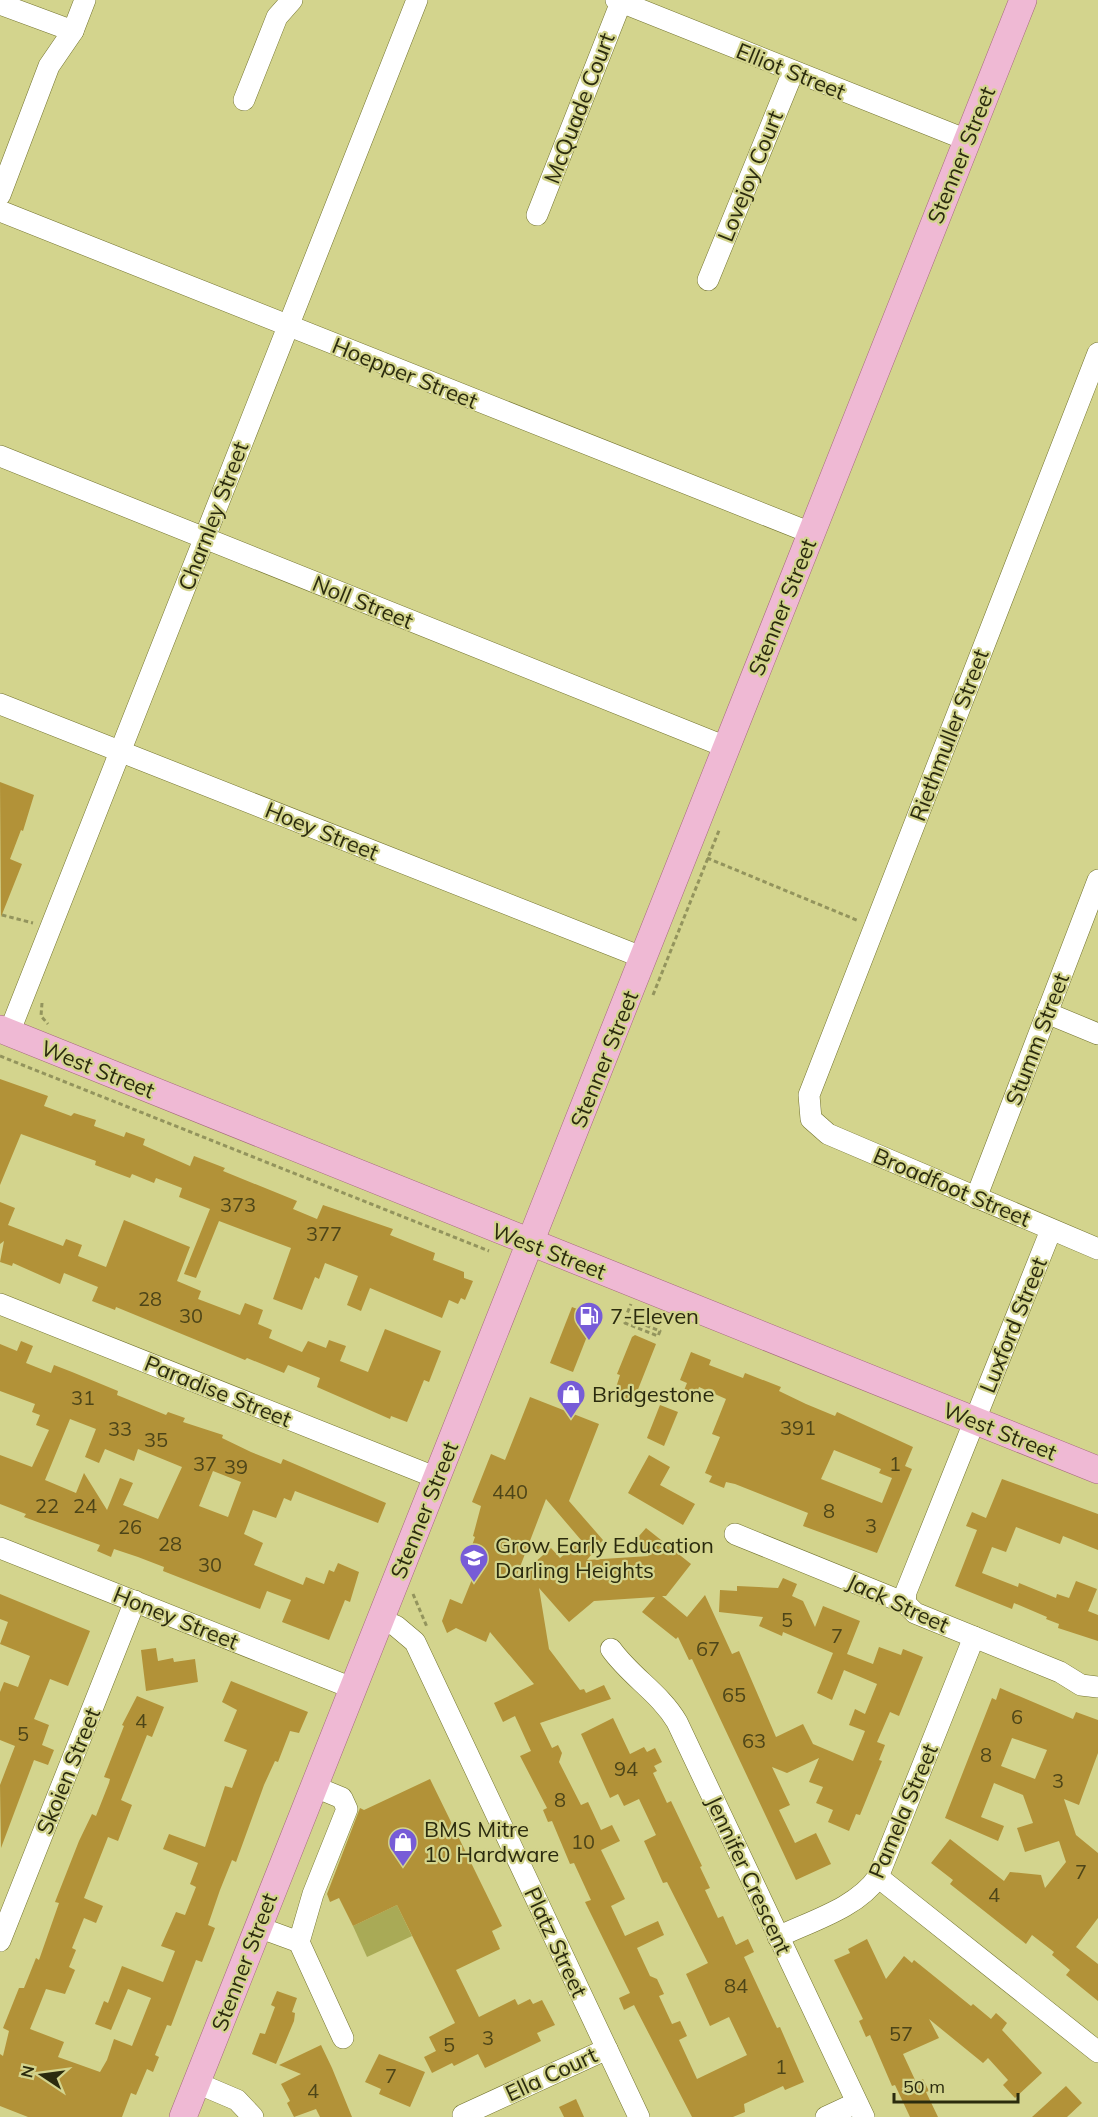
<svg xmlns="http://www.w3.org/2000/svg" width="1098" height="2117" font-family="Mulish,sans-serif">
<rect width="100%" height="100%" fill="#d3d48d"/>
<polygon fill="#a9aa56" points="397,1905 412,1936 367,1957 353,1926"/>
<g fill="#b29238" fill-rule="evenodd">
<polygon points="0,782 34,795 23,831 21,830 10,859 22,864 1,917"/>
<polygon points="0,1079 48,1096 44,1106 71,1116 74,1113 96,1120 94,1126 124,1137 126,1132 145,1139 143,1145 190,1166 194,1156 225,1168 223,1171 297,1201 293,1209 317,1219 323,1205 393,1229 390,1235 435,1253 433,1260 464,1272 464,1278 473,1281 465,1300 461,1298 458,1304 449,1300 442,1318 370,1288 361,1311 347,1305 358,1276 325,1263 319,1279 315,1277 302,1310 273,1299 291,1248 219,1221 196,1278 184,1274 210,1209 179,1197 182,1188 156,1178 154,1183 132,1174 130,1178 95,1165 96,1161 21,1134 0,1185"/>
<polygon points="0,1202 15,1208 8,1225 63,1246 66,1239 82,1245 78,1256 106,1267 124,1220 190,1247 177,1281 201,1291 198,1299 240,1315 245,1303 263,1310 258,1324 272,1330 269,1338 302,1352 308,1341 326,1348 329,1340 346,1346 340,1361 368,1372 385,1329 441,1351 429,1382 424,1380 407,1422 391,1416 390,1419 317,1387 320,1378 288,1365 284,1373 247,1358 245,1360 116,1307 115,1310 92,1301 98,1287 64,1273 60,1284 13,1263 12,1266 0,1262 4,1241 0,1244"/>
<polygon points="572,1307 595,1316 573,1372 550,1363"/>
<polygon points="635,1335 656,1344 633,1402 614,1394 620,1375 617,1374 632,1337"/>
<path d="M21 1341 33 1346 26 1363 51 1373 54 1365 72 1372 118 1391 117 1395 166 1415 168 1412 185 1418 183 1422 223 1435 222 1438 251 1452 281 1464 283 1459 386 1503 378 1523 295 1491 291 1501 284 1498 276 1518 253 1510 244 1534 263 1543 254 1565 303 1585 306 1577 324 1584 329 1570 334 1572 338 1563 359 1572 350 1602 345 1600 329 1640 282 1622 291 1600 267 1591 260 1609 163 1571 164 1567 138 1557 114 1549 111 1557 97 1551 100 1545 24 1517 26 1514 0 1504V1455L32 1467 49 1430 36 1425 40 1415 32 1412 35 1404 0 1391V1344L17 1351ZM70 1419 96 1429 85 1457 99 1463 105 1449 134 1461 138 1449 182 1467 158 1519 123 1505 133 1483 120 1478 107 1510 84 1473 76 1493 45 1480ZM213 1471 241 1482 228 1517 199 1506Z"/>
<path d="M691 1352 711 1360 709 1365 743 1378 745 1373 781 1387 779 1391 806 1404 835 1416 837 1412 913 1447 905 1466 912 1469 877 1553 803 1526 808 1513 735 1484 726 1482 724 1488 709 1482 712 1476 705 1473 720 1437 712 1434 726 1399 699 1387 695 1398 683 1393 687 1383 680 1380ZM834 1450 881 1469 879 1473 892 1478 882 1503 821 1479Z"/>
<path d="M530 1397 599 1424 569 1501 603 1540 587 1560 649 1556 633 1543 646 1528 691 1564 666 1596H662L687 1617 705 1595 732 1654 739 1651 776 1737 803 1724 813 1744 853 1761 865 1731 849 1725 855 1709 865 1714 877 1684 844 1670 832 1700 817 1693 833 1653 783 1632 782 1636 759 1626 763 1617 719 1612 720 1590 737 1591V1586L778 1588 783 1578 797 1584 792 1596 803 1601 815 1627 823 1606 860 1621 847 1654 873 1664 879 1647 901 1655 903 1649 923 1657 899 1716 890 1712 877 1742 885 1745 879 1760 882 1761 860 1815 856 1814 849 1831 828 1822 833 1810 816 1803 823 1787 809 1782 819 1758 787 1773 772 1767 790 1805 779 1810 795 1843 816 1833 831 1864 796 1880 692 1659 689 1660 678 1637 676 1639 642 1612 655 1597 594 1601 569 1622 539 1588 549 1649 580 1690 584 1689 586 1693 604 1685 611 1699 540 1723 552 1748 558 1745 562 1753 559 1762 581 1805 588 1802 601 1830 612 1825 620 1841 601 1850 625 1899 611 1906 625 1936 658 1921 664 1935 637 1948 650 1976 657 1979 664 1994 659 1996 672 2024 680 2021 687 2036 679 2040 697 2079 747 2055 729 2017 710 2026 686 1974 708 1963 667 1882 663 1883 644 1841 656 1835 639 1799 624 1806 618 1794 610 1798 581 1734 613 1718 630 1754 644 1747 647 1752 655 1748 662 1762 654 1766 657 1771 653 1773 667 1803 671 1801 702 1866 700 1867 710 1888 705 1890 718 1918 723 1916 736 1945 748 1939 754 1952 744 1957 777 2028 780 2027 804 2082 785 2090 783 2086 744 2104 745 2112 733 2117H692L634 2005 624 2010 619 1998 630 1993 585 1902 591 1900 574 1863 570 1864 552 1821 548 1822 543 1810 547 1808 520 1756 531 1751 515 1716 503 1722 494 1703 534 1684 490 1632 486 1642 456 1628 447 1633 442 1621 450 1599 462 1604 475 1572 468 1567 472 1559 468 1557 475 1537 473 1536 481 1506 472 1502 491 1454 505 1460ZM546 1499 581 1540 560 1558 551 1548 515 1580Z"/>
<polygon points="660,1405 678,1412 664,1446 647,1438"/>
<polygon points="649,1455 670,1467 660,1485 695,1504 683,1525 628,1493"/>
<polygon points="1002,1479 1098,1514 1098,1550 1063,1536 1060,1544 1016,1527 1006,1552 992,1547 982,1573 1018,1587 1019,1583 1056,1598 1057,1594 1069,1598 1076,1581 1097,1589 1088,1611 1098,1615 1098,1641 1058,1628 1059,1624 1046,1619 1047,1617 1014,1603 1012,1609 955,1586 977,1530 966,1526 972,1512 986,1518"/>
<polygon points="0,1594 90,1631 68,1686 50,1679 34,1719 49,1725 42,1745 54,1750 48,1765 34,1760 1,1848 0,1785 15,1746 0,1740 0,1692 4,1682 18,1687 30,1656 0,1644 8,1622 0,1619"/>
<polygon points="156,1648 158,1661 173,1658 174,1662 195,1659 198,1682 146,1691 141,1650"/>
<polygon points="231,1681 308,1712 299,1733 290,1731 278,1762 275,1761 264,1785 236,1862 232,1860 220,1890 208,1925 215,1928 202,1962 196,1960 171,2026 167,2025 155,2055 159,2057 153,2072 147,2069 136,2095 131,2093 122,2117 28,2117 0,2106 0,2054 3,2056 9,2031 3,2028 19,1988 24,1988 36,1958 39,1960 59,1903 55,1902 79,1841 92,1814 96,1816 109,1783 110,1779 104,1777 124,1726 122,1725 137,1696 164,1707 152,1737 147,1735 121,1800 132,1805 118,1841 108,1837 84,1898 103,1906 96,1923 84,1918 72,1948 76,1950 69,1967 75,1970 65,1994 46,1989 30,2029 64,2042 58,2057 100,2072 107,2060 114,2039 132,2046 151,1998 128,1989 111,2030 95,2024 104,2001 108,2003 122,1966 163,1982 175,1951 161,1946 176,1912 185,1915 196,1887 190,1884 198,1863 163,1849 169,1834 205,1847 225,1786 232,1788 247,1750 224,1741 237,1710 222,1702"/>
<path d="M1000 1688 1073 1719 1076 1712 1098 1720V1753L1079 1805 1064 1799 1076 1835 1098 1853V1918L1076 1947 1098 1964V2001L1066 1975 1070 1970 1052 1955 1054 1952 1032 1935 1026 1944 950 1884 953 1880 931 1863 950 1839 1004 1881 1010 1872 1041 1875 1045 1888 1066 1862 1059 1841 1025 1852 1017 1828 1033 1823 1023 1795 994 1783 981 1817 1004 1826 998 1841 945 1818 992 1698 996 1700ZM1012 1738 1047 1750 1035 1779 1001 1766Z"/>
<polygon points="430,1779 502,1926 492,1931 500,1949 456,1970 479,2017 515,1999 518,2005 530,1999 533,2004 542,2000 555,2025 537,2033 541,2041 485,2068 478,2054 454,2066 452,2063 432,2073 424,2057 436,2051 429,2037 455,2023 397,1905 353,1926 339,1898 330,1902 327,1894 360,1808 364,1810"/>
<polygon points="867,1939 886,1979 904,1956 912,1963 914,1960 971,2006 973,2004 991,2019 996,2013 1007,2023 1002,2030 1042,2073 1015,2098 1003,2085 1008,2080 988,2058 983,2063 929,2019 939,2038 903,2054 916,2082 923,2079 929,2091 926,2092 938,2117 910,2117 895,2085 892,2086 870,2035 866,2037 859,2021 863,2019 834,1960 850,1953 848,1949"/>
<polygon points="277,1991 297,1998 292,2012 295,2013 294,2021 276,2064 252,2054 260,2033 265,2034 275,2007 271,2005"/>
<polygon points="321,2045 332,2068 352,2117 320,2117 316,2109 294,2117 287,2103 290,2101 281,2084 301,2074 279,2065"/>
<polygon points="379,2054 425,2072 410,2107 379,2094 381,2089 365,2082"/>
<polygon points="1066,2086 1082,2103 1067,2117 1032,2117"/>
<polygon points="576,2099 584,2117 564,2117 559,2107"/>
</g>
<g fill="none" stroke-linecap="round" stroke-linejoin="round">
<g stroke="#73732e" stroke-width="22">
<g id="minor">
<polyline points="616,0 967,140"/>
<polyline points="0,4 73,31"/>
<polyline points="244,100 277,17 292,0"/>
<polyline points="0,195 49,66 73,31 85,0"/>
<polyline points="0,211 811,533"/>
<polyline points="537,215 621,2"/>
<polyline points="708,280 793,72"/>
<polyline points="1098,353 809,1095 811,1119 828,1134 1098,1249"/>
<polyline points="0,456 726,747"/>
<polyline points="0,704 644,958"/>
<polyline points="1047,1013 1098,1034"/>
<polyline points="9,1033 417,0"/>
<polyline points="976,1198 1098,880"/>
<polyline points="0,1304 437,1478"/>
<polyline points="735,1534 905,1603 915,1613 1060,1672 1081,1685 1098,1687"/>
<polyline points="0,1548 352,1688"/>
<polyline points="905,1603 906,1592 1051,1230"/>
<polyline points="380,1619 396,1626 415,1642 639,2117"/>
<path d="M611 1649C631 1677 660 1693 677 1722L864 2117"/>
<polyline points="878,1877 1098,2052"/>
<polyline points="258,1927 299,1942 343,2038"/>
<path d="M778 1937C811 1921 857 1908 878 1877L974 1637"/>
<polyline points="0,1941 135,1601"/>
<polyline points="299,1942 313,1894 347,1809 342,1798 313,1786"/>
<polyline points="197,2083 237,2100 253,2117"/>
<polyline points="463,2115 607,2049"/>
<polyline points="826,2117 856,2103"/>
</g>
</g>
<g stroke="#a4697c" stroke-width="28">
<g id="major">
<polyline points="0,1029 1098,1470"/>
<polyline points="183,2117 1023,0"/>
</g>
</g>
<g stroke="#93945d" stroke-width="3" stroke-dasharray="4.5 3" stroke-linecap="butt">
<polyline points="707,858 859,921"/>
<polyline points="2,915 33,923"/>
<polyline points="653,995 720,828"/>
<polyline points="42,1003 41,1016 48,1024"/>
<polyline points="0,1056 489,1251"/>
<polyline points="625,1317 660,1331 658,1336 625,1323 624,1321 631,1304"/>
<polyline points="413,1594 427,1627"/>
</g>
<use href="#minor" stroke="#fff" stroke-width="21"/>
<use href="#major" stroke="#efb9d4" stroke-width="27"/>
</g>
<defs>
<g id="fuel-pin" transform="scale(1.5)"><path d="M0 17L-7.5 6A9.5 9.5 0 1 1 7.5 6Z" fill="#775cd7" stroke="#d3d48d"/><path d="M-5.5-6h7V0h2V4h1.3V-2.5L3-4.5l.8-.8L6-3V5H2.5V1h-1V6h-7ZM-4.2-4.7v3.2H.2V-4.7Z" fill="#fff"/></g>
<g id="shop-pin" transform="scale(1.5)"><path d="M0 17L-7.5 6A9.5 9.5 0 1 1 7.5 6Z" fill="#775cd7" stroke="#d3d48d"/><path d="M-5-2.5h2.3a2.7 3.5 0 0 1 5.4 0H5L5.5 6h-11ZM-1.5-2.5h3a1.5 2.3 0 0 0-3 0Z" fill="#fff"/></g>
<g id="school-pin" transform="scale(1.5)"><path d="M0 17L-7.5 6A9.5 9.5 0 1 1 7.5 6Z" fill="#775cd7" stroke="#d3d48d"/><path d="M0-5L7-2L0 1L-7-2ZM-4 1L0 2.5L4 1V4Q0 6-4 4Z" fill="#fff"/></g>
</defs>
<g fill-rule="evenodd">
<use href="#fuel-pin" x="589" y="1316"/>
<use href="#shop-pin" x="571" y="1394"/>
<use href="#school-pin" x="474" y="1558"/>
<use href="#shop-pin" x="403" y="1842"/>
</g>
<g text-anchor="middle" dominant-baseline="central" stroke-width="4.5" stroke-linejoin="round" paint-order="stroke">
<g font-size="20" fill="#4d4518">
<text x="238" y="1204">373</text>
<text x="324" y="1233">377</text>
<text x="150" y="1298">28</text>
<text x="191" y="1315">30</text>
<text x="83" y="1397">31</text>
<text x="798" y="1427">391</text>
<text x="120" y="1428">33</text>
<text x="156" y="1439">35</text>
<text x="205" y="1463">37</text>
<text x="895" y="1463">1</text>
<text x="236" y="1466">39</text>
<text x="510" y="1491">440</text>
<text x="47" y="1505">22</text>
<text x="85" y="1505">24</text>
<text x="829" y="1510">8</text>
<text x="871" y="1525">3</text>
<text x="130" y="1526">26</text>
<text x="170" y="1543">28</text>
<text x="210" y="1564">30</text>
<text x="787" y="1619">5</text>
<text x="837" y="1635">7</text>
<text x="708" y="1648">67</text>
<text x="734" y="1694">65</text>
<text x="1017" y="1716">6</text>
<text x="141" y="1720">4</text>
<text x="23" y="1733">5</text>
<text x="754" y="1740">63</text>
<text x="986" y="1754">8</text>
<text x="626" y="1768">94</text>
<text x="1058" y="1780">3</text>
<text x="560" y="1799">8</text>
<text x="583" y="1841">10</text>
<text x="1081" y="1871">7</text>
<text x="994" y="1894">4</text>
<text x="736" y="1985">84</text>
<text x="901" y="2033">57</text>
<text x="488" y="2037">3</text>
<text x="449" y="2044">5</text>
<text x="781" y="2066">1</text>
<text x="391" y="2075">7</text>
<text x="313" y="2090">4</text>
</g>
<g font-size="22" fill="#2b2b0e" stroke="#d3d48d">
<text transform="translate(791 71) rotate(22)">Elliot Street</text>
<text transform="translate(579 108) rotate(-69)">McQuade Court</text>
<text transform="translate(961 155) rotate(-68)">Stenner Street</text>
<text transform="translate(750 176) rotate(-68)">Lovejoy Court</text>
<text transform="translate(405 373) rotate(22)">Hoepper Street</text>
<text transform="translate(213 516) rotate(-69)">Charnley Street</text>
<text transform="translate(363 602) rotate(22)">Noll Street</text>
<text transform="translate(782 607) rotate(-68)">Stenner Street</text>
<text transform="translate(949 735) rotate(-69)">Riethmuller Street</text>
<text transform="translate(322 831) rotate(22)">Hoey Street</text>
<text transform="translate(1037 1039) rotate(-69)">Stumm Street</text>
<text transform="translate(604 1059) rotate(-68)">Stenner Street</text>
<text transform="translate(98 1069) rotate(22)">West Street</text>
<text transform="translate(952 1187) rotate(23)">Broadfoot Street</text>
<text transform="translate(549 1251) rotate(21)">West Street</text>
<text transform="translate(1013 1325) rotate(-68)">Luxford Street</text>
<text transform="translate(218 1391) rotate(22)">Paradise Street</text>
<text transform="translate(1000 1431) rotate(22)">West Street</text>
<text transform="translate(424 1510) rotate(-68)">Stenner Street</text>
<text transform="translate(898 1603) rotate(25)">Jack Street</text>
<text transform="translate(176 1618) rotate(22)">Honey Street</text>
<text transform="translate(68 1771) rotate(-68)">Skoien Street</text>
<text transform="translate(903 1811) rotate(-67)">Pamela Street</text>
<text transform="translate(749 1875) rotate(65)">Jennifer Crescent</text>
<text transform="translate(556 1942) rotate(65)">Platz Street</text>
<text transform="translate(244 1962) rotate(-69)">Stenner Street</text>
<text transform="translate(551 2074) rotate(-25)">Ella Court</text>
</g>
<g font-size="22" fill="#2b2b0e" stroke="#d3d48d" text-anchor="start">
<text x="610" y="1316">7-Eleven</text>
<text x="592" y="1394">Bridgestone</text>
<text x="495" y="1545">Grow Early Education<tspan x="495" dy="25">Darling Heights</tspan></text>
<text x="424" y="1829">BMS Mitre<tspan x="424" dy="25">10 Hardware</tspan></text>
</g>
</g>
<g transform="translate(42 2075) rotate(283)" stroke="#d3d48d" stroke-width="4.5" paint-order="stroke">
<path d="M0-4.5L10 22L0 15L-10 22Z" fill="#2b2b0e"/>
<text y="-9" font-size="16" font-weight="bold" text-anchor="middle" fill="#2b2b0e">N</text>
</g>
<path d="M894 2093v9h124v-9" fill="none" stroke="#2b2b0e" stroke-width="3"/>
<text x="903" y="2093" font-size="18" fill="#2b2b0e" stroke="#d3d48d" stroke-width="4.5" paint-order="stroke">50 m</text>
</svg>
